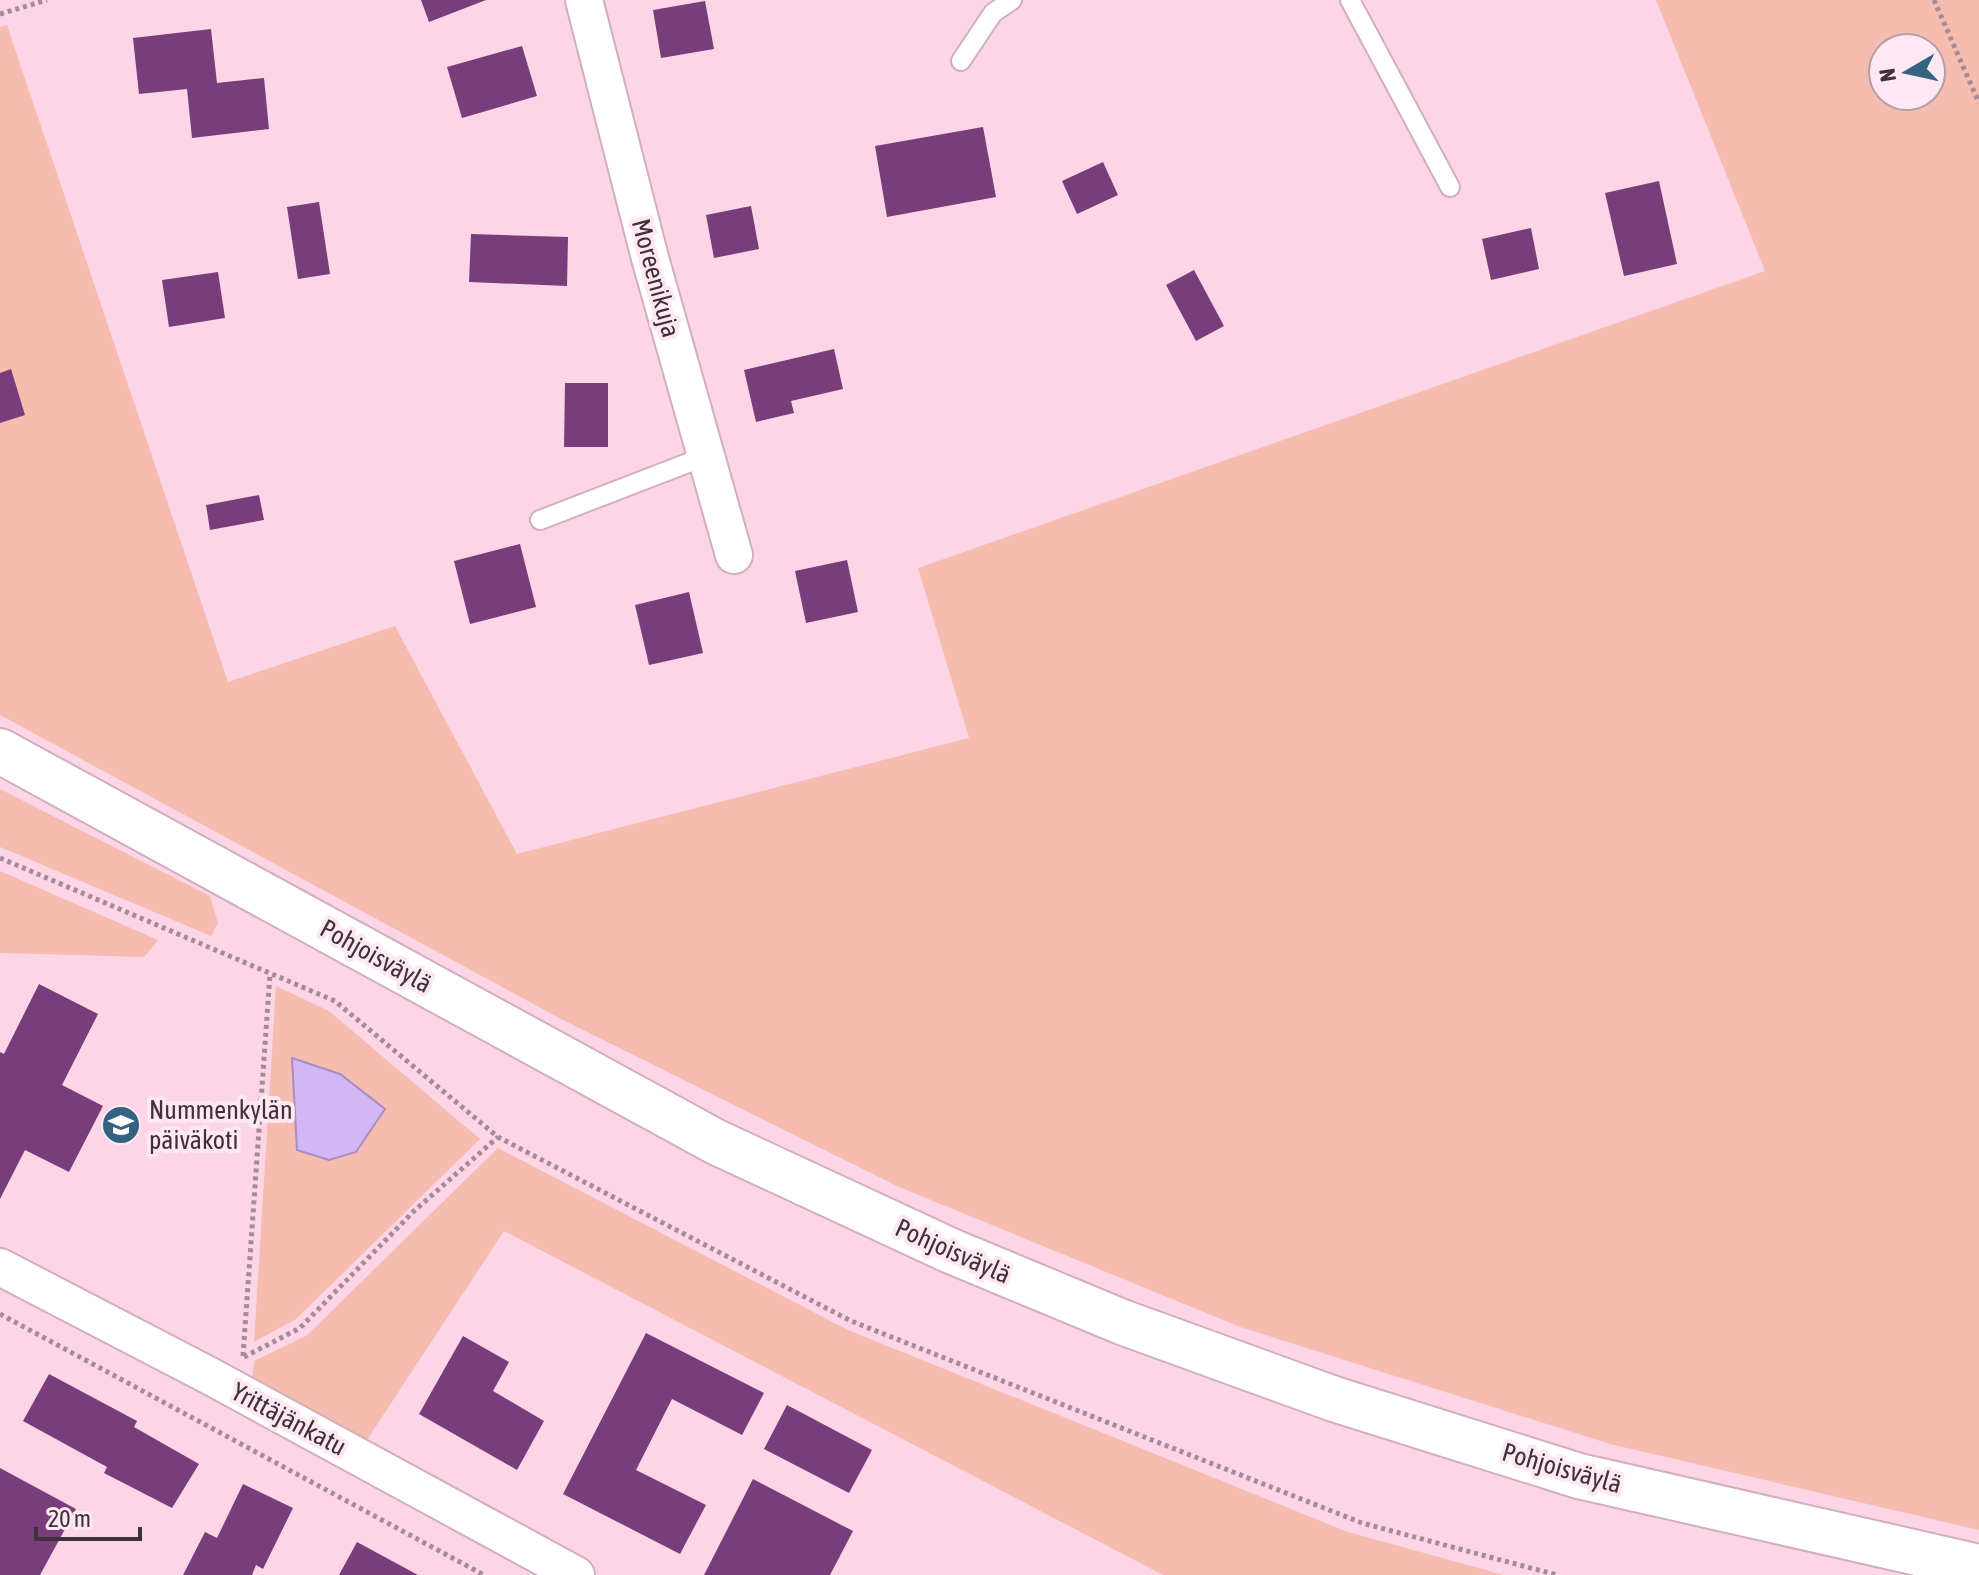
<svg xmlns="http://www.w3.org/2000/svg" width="1979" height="1575" font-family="'Asap Condensed',sans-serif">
<rect width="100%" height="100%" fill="#fcd6e7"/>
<g fill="#f6bcaf" fill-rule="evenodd">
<path d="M1656 0H1979V1530L1610 1444 1240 1327 899 1187 561 1019 0 715V27L7 25 228 682 395 626 517 854 969 738 918 568 1765 271ZM1883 48H1931V96H1883Z"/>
<polygon points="0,789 210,896 218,923 211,936 0,847"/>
<polygon points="0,871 158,940 144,957 0,953"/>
<polygon points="276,986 329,1011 480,1139 296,1319 254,1342"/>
<polygon points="498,1148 848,1330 1348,1532 1504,1575 1163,1575 504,1231 363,1446 251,1387 254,1361 306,1336"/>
</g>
<polygon fill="#d2b6f6" stroke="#a68ebd" stroke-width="2" points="292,1058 340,1074 385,1109 356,1152 329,1160 297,1150"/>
<g fill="#783d7a">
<polygon points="421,0 486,0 429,22"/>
<polygon points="705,1 714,49 661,58 653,10"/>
<polygon points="211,29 217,83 264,78 269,129 192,138 187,89 139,94 133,38"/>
<polygon points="522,46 537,96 462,118 447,67"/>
<polygon points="983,127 996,197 887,217 875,146"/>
<polygon points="1103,162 1118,195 1077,214 1062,181"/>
<polygon points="1659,181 1677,264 1624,276 1605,193"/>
<polygon points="319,202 330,274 298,279 287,207"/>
<polygon points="751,206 759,249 714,258 706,215"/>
<polygon points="1531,228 1539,269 1491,280 1482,239"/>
<polygon points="471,234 568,237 567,286 469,282"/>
<polygon points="1194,270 1224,326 1196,341 1166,285"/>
<polygon points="218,272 225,318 169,327 162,280"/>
<polygon points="834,349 843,389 791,401 794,413 756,422 744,370"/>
<polygon points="11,369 25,415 0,423 0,373"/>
<polygon points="565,383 608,383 608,447 564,447"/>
<polygon points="259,495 264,520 210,530 206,505"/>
<polygon points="520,544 536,607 470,624 454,561"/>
<polygon points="847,560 858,612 806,623 795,571"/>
<polygon points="689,592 703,653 649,665 635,605"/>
<polygon points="39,984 98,1014 62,1085 103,1106 69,1172 25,1150 0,1199 0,1052 4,1054"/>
<polygon points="646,1333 764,1393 742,1435 672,1399 636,1470 706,1505 680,1554 563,1494"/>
<polygon points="463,1336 509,1362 493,1391 544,1421 517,1470 419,1414"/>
<polygon points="49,1374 137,1421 134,1427 199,1464 172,1508 104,1473 107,1467 23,1421"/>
<polygon points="787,1405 872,1450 849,1493 764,1449"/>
<polygon points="0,1468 76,1509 40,1575 0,1575"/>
<polygon points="753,1479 853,1531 830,1575 704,1575"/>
<polygon points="243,1484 293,1508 263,1569 256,1565 252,1575 183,1575 205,1532 217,1538"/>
<polygon points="357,1542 418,1575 339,1575"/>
</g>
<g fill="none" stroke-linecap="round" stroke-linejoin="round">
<g stroke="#d2aebf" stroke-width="22">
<g id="lane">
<polyline points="1350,0 1450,187"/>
<polyline points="961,61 993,13 1012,0"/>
<polyline points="540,520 706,456"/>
</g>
</g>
<g stroke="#d2aebf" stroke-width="40">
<g id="street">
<polyline points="584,0 650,258 734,555"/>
<polyline points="0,1267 208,1375 576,1575"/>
</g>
</g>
<g stroke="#d2aebf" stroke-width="48">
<polyline id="secondary" points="0,751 716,1142 951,1251 1122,1322 1334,1399 1579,1476 1979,1567"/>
</g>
<g stroke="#a68b97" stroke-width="5" stroke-dasharray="4 4" stroke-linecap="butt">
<polyline points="1934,0 1979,103"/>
<polyline points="0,14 47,0"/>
<polyline points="0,858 335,1001 498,1137 851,1321 1362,1523 1557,1575"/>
<polyline points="0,1314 484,1575"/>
<polyline points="243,1356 270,974"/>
<polyline points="244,1357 300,1328 414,1211 498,1137"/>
</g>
<use href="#lane" stroke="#fff" stroke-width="18"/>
<use href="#street" stroke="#fff" stroke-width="36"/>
<use href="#secondary" stroke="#fff" stroke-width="44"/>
</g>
<defs>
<g id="school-disc" transform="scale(2)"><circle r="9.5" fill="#336381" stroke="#ffe8f2"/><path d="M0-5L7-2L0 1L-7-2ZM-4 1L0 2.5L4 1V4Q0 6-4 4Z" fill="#fff"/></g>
</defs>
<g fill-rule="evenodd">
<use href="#school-disc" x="121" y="1125"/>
</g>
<g text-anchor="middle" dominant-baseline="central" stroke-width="8" stroke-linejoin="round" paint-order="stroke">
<g font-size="26" fill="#3f3138" stroke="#ffe8f2">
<text transform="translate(656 278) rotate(75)">Moreenikuja</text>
<text transform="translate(376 956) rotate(29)">Pohjoisväylä</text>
<text transform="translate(953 1251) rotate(24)">Pohjoisväylä</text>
<text transform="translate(289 1419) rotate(28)">Yrittäjänkatu</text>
<text transform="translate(1562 1468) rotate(16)">Pohjoisväylä</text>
</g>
<g font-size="26" fill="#3f3138" stroke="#ffe8f2" text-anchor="start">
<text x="149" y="1110">Nummenkylän<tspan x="149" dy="30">päiväkoti</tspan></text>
</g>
</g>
<g transform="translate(1907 72) rotate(261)"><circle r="38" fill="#ffe8f2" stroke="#b29fa8" stroke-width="2"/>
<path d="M0-6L14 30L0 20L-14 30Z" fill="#336381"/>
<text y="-12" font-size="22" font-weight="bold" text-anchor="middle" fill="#3f3138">N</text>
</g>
<path d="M36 1527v12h104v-12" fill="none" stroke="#3f3138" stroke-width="4"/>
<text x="48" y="1527" font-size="24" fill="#3f3138" stroke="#ffe8f2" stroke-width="6" paint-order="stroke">20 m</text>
</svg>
